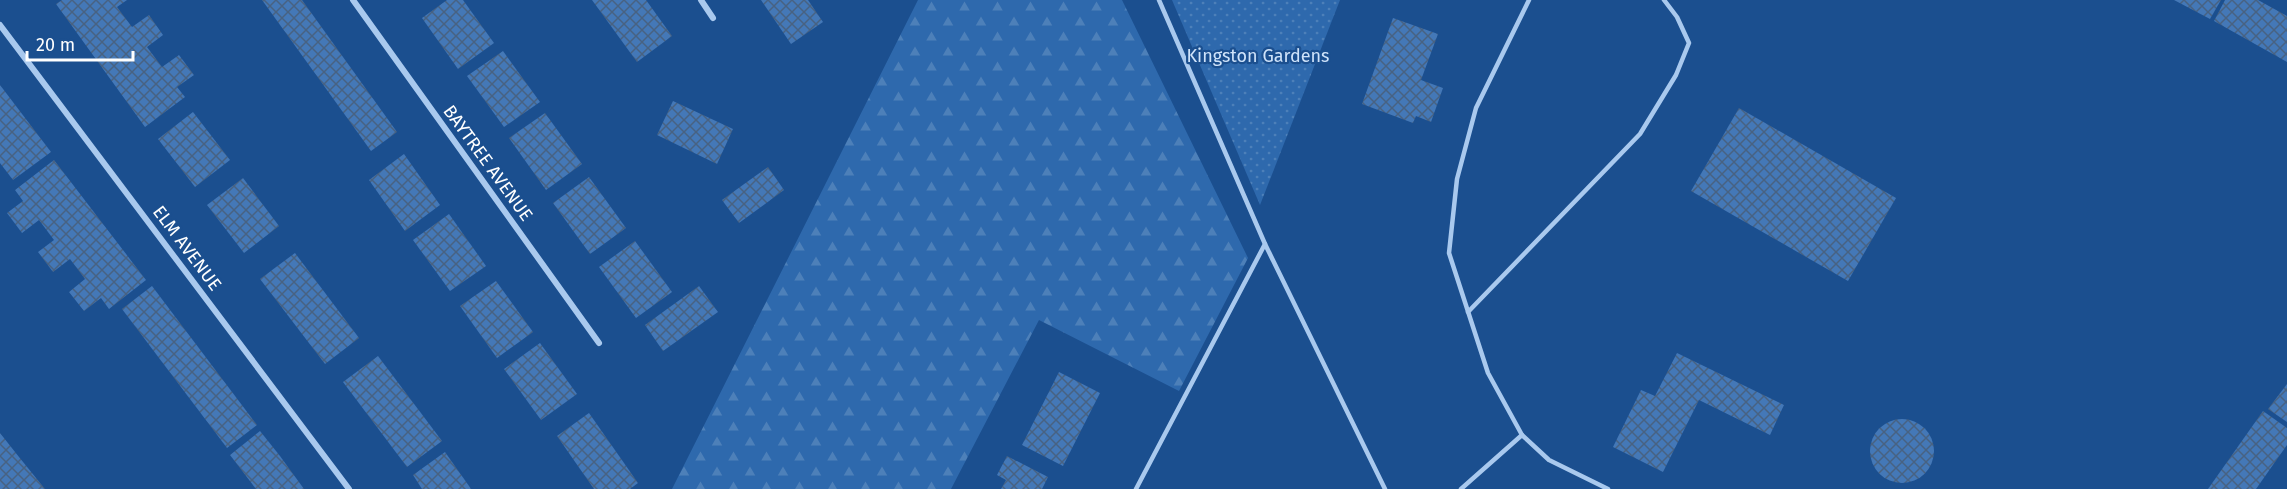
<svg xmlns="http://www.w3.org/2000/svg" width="2287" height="489" font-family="'Fira Sans',sans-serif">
<defs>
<pattern id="forest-firs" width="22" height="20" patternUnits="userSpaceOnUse" patternTransform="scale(1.5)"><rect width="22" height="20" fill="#2e69ad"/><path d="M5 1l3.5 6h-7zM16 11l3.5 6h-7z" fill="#4d80b9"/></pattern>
<pattern id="park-dots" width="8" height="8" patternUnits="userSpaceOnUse" patternTransform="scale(1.5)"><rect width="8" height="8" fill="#2e69ad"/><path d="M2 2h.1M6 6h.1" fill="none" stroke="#4d80b9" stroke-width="1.8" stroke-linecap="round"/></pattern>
<pattern id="building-cross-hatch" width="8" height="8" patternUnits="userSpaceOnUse" patternTransform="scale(1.5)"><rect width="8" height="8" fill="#4478b7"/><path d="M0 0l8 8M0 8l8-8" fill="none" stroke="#486282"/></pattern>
</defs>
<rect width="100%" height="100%" fill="#1b4f8f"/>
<polygon fill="url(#forest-firs)" points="918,0 1122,0 1248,258 1179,391 1039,320 951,489 672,489"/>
<polygon fill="url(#park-dots)" points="1172,0 1340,0 1260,205"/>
<g fill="url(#building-cross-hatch)">
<polygon points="62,0 127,0 117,7 132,27 149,15 163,35 147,47 162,67 179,55 194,75 177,87 185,97 145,127 56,4"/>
<polygon points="262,0 302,0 397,132 371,151"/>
<polygon points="447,0 463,0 494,43 458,69 422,18"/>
<polygon points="592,0 646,0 672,36 637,62"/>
<polygon points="761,0 808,0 823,22 791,44"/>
<polygon points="2174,0 2221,0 2210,19"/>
<polygon points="2225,0 2258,0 2287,16 2287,62 2214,21"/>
<polygon points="1393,18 1438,34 1421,80 1443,88 1431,122 1416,116 1413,123 1362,104"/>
<polygon points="503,51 540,102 504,127 467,76"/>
<polygon points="0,85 51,152 13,180 0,163"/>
<polygon points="673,101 733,129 717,164 657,135"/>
<polygon points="1739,108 1896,198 1848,281 1691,191"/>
<polygon points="193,112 230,160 195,187 158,139"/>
<polygon points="545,113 582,164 546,190 509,138"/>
<polygon points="404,154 440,205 405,231 369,180"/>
<polygon points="54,160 146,280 109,309 101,298 84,311 69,292 85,279 70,259 53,272 38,252 54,240 39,220 22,233 7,213 23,201 15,190"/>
<polygon points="768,167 784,190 739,223 722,200"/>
<polygon points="589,177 626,228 590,254 553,203"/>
<polygon points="243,178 279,226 244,253 207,205"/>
<polygon points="449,214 486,266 450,291 413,240"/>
<polygon points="635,241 672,292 636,318 599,267"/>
<polygon points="295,253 359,338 325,364 260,279"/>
<polygon points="496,281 533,332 497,358 460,306"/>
<polygon points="152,286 257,425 227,448 122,309"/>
<polygon points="699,286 718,312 663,351 645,325"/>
<polygon points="540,343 577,394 541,420 504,369"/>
<polygon points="1677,353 1784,405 1770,435 1699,400 1663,472 1613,447 1641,390 1655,396"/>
<polygon points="378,356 442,441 407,467 343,382"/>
<polygon points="1059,372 1100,393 1063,466 1022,445"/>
<polygon points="2287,384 2287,422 2268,409"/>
<polygon points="2263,411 2287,428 2287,445 2256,489 2208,489"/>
<polygon points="589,413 638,483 630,489 594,489 557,436"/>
<circle cx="1902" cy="451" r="32"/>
<polygon points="260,431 280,456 304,489 256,489 230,455"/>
<polygon points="0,433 19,457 45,489 0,489"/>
<polygon points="445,452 469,486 471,489 422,489 413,475"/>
<polygon points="1007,456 1048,477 1042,489 1001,489 1006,480 997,475"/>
</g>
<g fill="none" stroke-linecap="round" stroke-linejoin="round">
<g stroke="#a9c9ee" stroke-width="4.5">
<polyline points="1529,0 1476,108 1457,179 1449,253 1488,373 1522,435 1549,460 1608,489"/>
<polyline points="1265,244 1385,489"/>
<polyline points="1468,312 1640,134 1676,75 1689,43 1677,17 1664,0"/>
<polyline points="1136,489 1265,244 1159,0"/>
<polyline points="1461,489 1522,435"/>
</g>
<g stroke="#a9c9ee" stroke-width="6">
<polyline points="353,0 599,343"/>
<polyline points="701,0 713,18"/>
<polyline points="0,25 349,489"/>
</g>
</g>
<g text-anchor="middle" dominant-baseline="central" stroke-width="4.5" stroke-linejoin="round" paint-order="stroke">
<g font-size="18" fill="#cfe3fa" stroke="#1b4f8f">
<text x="1258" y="56">Kingston Gardens</text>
</g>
<g font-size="18" fill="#fff" stroke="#1b4f8f">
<text transform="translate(488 163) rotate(54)">BAYTREE AVENUE</text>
<text transform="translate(187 248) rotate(53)">ELM AVENUE</text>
</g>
</g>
<path d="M27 51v9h106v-9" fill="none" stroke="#ffffff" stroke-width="3"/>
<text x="36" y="51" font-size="18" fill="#ffffff" stroke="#1b4f8f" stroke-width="4.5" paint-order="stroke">20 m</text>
</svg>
